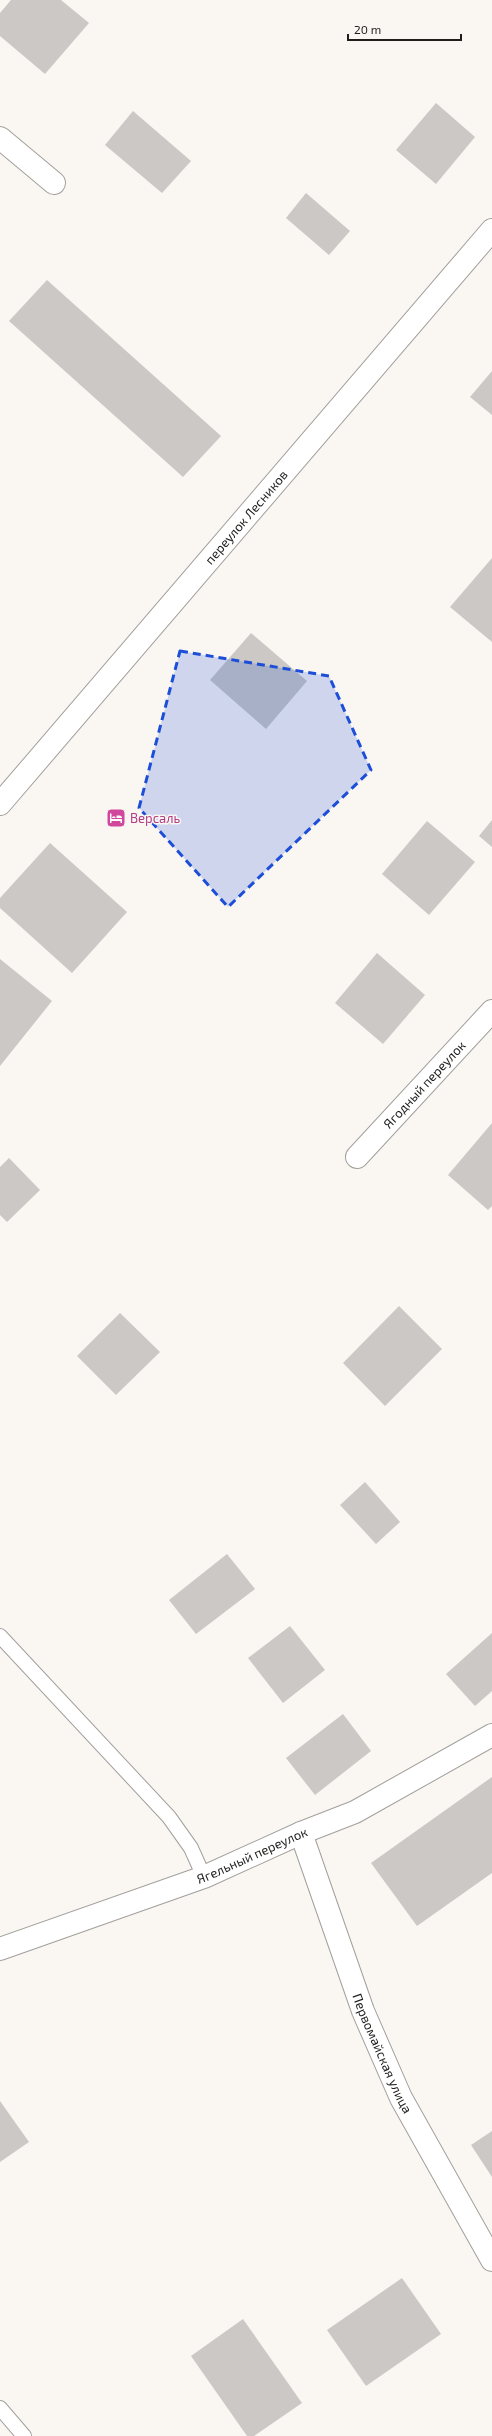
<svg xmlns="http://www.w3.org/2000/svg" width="492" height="2436" font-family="'Exo 2',sans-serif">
<rect width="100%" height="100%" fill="#faf7f3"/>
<g fill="#cbc8c5">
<polygon points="11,0 61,0 89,23 45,74 0,36 0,13"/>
<polygon points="436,103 475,137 436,184 396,150"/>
<polygon points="133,111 191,161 162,193 105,145"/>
<polygon points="306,193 350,231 329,255 286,218"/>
<polygon points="47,280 221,436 183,477 9,321"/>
<polygon points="492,371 492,415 470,397"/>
<polygon points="492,558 492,642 450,607"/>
<polygon points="251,633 307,681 266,729 210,680"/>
<polygon points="492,820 492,847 479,836"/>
<polygon points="427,821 475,862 429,915 382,874"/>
<polygon points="50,843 127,912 72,973 0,908 0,898"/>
<polygon points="377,953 425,995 383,1044 335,1003"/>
<polygon points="0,959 52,1001 0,1066"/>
<polygon points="492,1123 492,1206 488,1210 448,1175"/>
<polygon points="9,1158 40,1190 7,1222 0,1215 0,1167"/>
<polygon points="399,1306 442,1349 385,1406 343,1363"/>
<polygon points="120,1313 160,1352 116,1395 77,1356"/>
<polygon points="365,1482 400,1522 376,1544 340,1505"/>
<polygon points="227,1554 255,1589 196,1634 169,1600"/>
<polygon points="290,1626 325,1670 283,1703 248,1658"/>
<polygon points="492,1633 492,1691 475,1706 446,1674"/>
<polygon points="343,1714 371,1751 315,1795 286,1758"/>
<polygon points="492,1777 492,1873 417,1926 371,1863"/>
<polygon points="0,2101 29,2142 0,2162"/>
<polygon points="492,2131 492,2177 471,2145"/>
<polygon points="402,2278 441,2334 366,2386 327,2330"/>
<polygon points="243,2319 302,2403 254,2436 247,2436 191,2356"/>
</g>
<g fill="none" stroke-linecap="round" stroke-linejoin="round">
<g stroke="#a29f9c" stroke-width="16">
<g id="lane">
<polyline points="0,1636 169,1817 191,1848 204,1877"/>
<polyline points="0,2408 24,2436"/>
</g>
</g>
<g stroke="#a29f9c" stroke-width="24">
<g id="street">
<polyline points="0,138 54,183"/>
<path id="s1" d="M0 804 492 230"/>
<path id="s2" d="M357 1157 492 1011"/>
<path id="s3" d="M301 1833 363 2011 401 2098 492 2260"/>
<path id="s4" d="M0 1949 204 1877 301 1833 355 1812 492 1735"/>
</g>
</g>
<use href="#lane" stroke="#fff" stroke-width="14"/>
<use href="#street" stroke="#fff" stroke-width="22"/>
</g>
<path fill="#1d4ed8" fill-opacity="0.2" stroke="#1d4ed8" stroke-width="3" stroke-dasharray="8 5" stroke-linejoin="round" d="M180 651 329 676 371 770 228 907 139 808Z"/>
<defs>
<g id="hotel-square" transform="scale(1)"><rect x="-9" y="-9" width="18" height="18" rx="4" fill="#d1479c" stroke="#faf7f3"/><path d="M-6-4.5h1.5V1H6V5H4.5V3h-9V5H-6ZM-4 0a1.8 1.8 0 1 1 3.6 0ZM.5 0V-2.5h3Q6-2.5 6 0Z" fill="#fff"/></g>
</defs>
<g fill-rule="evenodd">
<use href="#hotel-square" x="116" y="818"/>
</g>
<g text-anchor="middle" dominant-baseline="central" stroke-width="3" stroke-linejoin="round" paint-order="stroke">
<g font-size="13" fill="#1e1d1c" stroke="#faf7f3">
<text stroke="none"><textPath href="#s1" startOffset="378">переулок Лесников</textPath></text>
<text stroke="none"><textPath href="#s2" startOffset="99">Ягодный переулок</textPath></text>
<text stroke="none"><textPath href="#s4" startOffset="269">Ягельный переулок</textPath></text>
<text stroke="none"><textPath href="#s3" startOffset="235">Первомайская улица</textPath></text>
</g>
<g font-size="13" fill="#b23c85" stroke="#faf7f3" text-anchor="start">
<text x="130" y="818">Версаль</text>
</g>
</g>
<path d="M348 34v6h113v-6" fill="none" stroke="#1e1d1c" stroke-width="2"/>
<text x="354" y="34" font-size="12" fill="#1e1d1c" stroke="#faf7f3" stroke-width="3" paint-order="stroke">20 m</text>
</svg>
